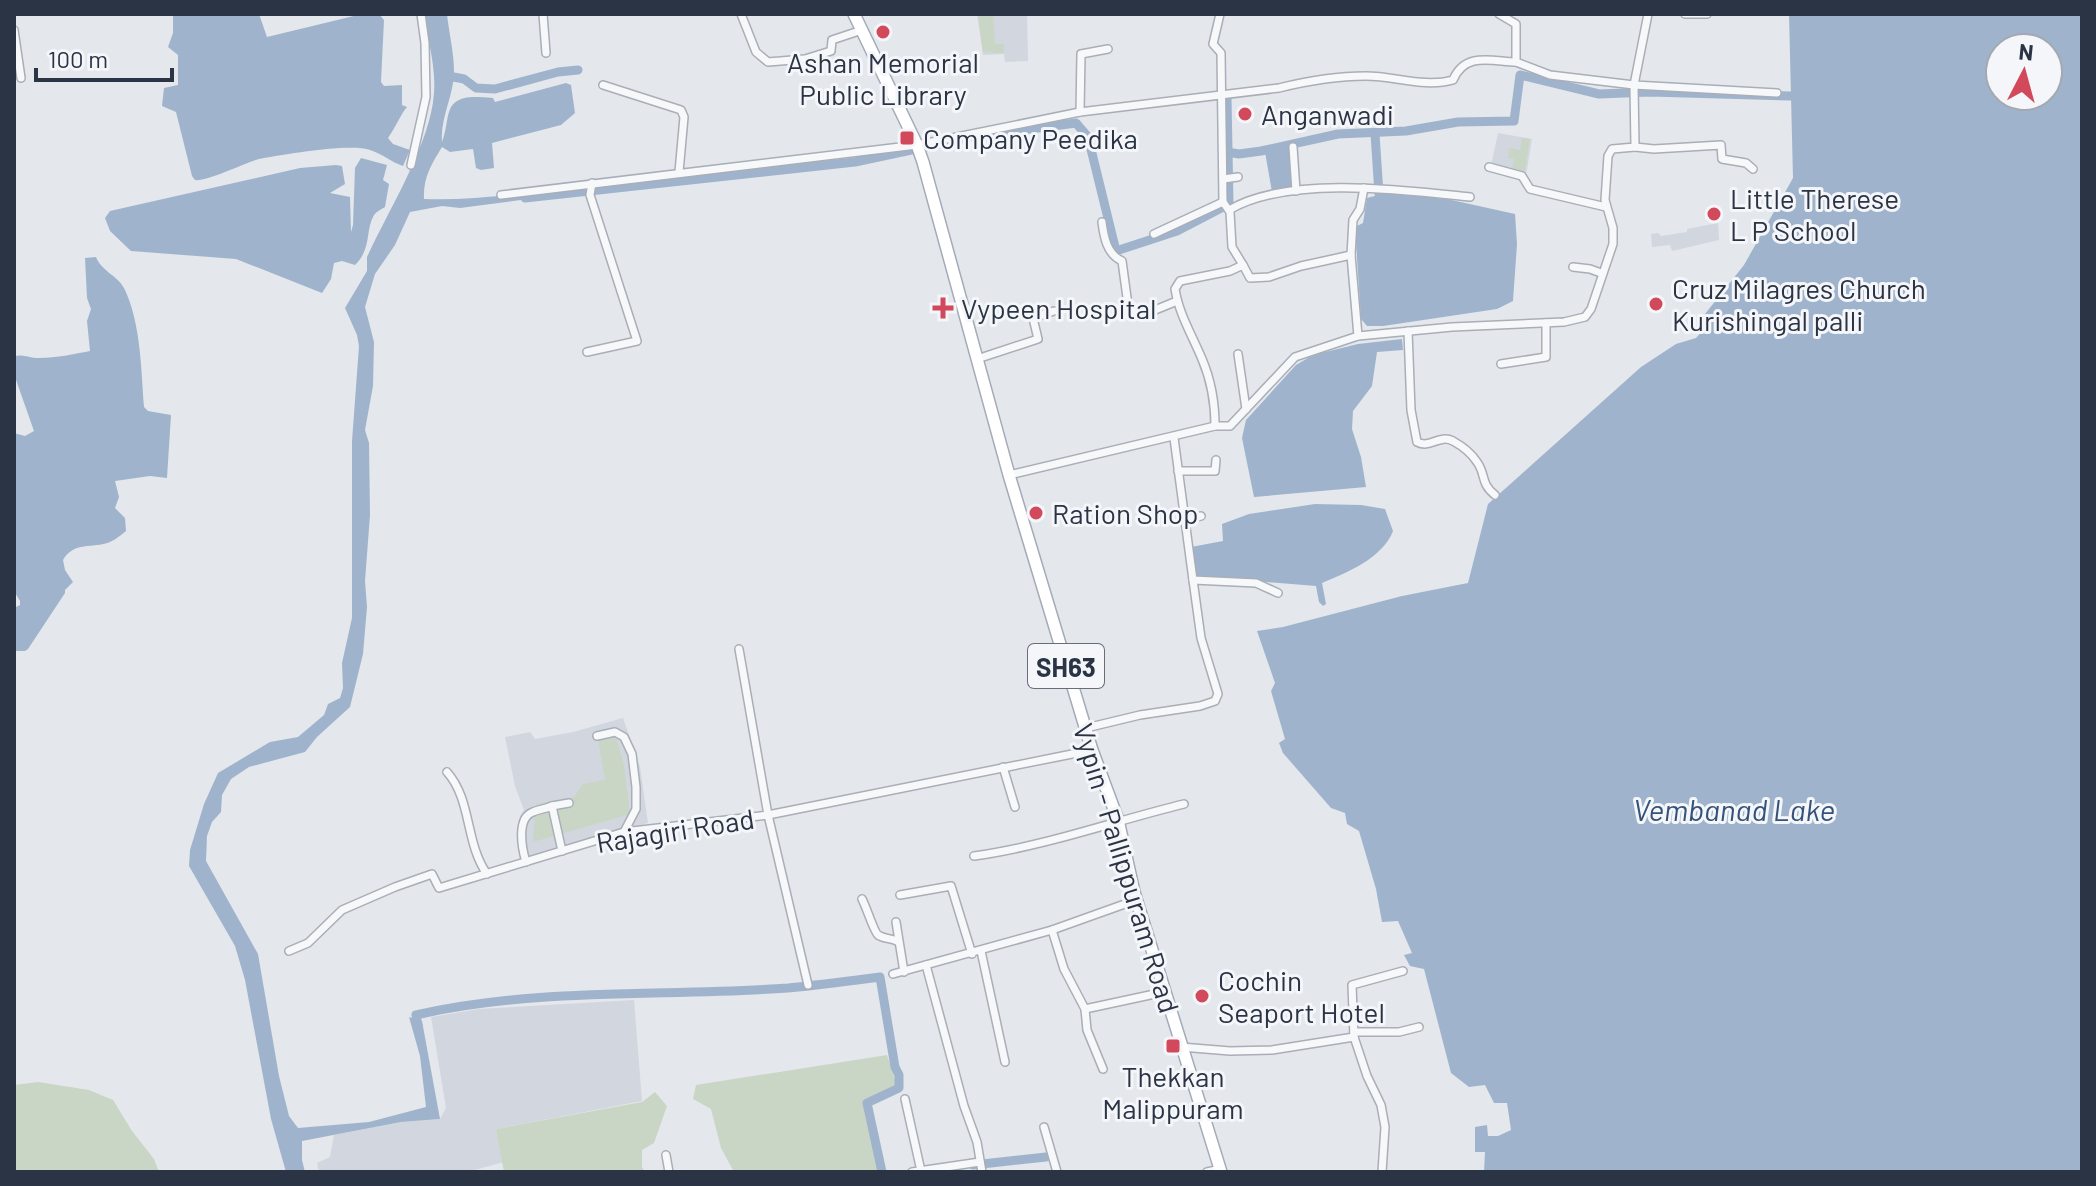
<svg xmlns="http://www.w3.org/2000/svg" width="2096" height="1186" font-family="Barlow,sans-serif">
<rect width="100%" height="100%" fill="#e4e7ec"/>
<g fill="#d2d6de">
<polygon points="977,14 1027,14 1028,61 1005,62 1004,54 983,55"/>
<polygon points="1498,133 1532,139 1526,175 1491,166"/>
<polygon points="1718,223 1719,240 1672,251 1670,245 1652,247 1651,234 1658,233 1661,236 1687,232 1687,229"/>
<polygon points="623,718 640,767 648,823 522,861 518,835 520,816 524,810 515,786 505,737 530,732 535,739 573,732"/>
<polygon points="634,1000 642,1101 496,1129 504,1162 467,1172 319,1172 317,1163 330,1157 334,1135 401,1122 440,1119 446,1108 431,1017 479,1009"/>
</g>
<g fill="#c9d6c5">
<polygon points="978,14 993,14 995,44 1004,44 1003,53 983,52"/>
<polygon points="1522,138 1530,139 1524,175 1512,170 1514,159 1508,158 1509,148 1520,150"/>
<polygon points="615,733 624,766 630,814 533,842 536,804 574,797 583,784 605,780 598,739"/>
<polygon points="887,1055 896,1082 894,1086 870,1099 885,1172 734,1172 721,1148 711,1109 693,1099 696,1085"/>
<polygon points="38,1082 89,1090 113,1100 132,1131 154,1159 159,1172 14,1172 14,1085"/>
<polygon points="655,1092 667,1106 654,1143 642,1150 642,1167 645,1172 504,1172 496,1129 642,1102"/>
</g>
<g fill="#9fb4cc" fill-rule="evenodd">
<path d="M173 14H259L267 37 362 14H379L384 20 381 82 384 86 402 85V105L407 107C402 112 394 130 388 138L393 144 410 150 403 166C391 162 383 154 370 150 349 143 282 155 259 159 244 163 206 182 195 180L192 176 176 112 162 106 164 88 178 85V55L168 47 173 33Z"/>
<path d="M423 14H447C449 33 454 53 454 72 454 95 440 118 442 142 451 119 442 99 472 97 480 97 486 97 493 98L495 102 566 83 571 85 575 113 561 125 492 143 494 168 481 170 476 168 473 149 450 152 442 147C431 165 423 178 424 199 464 201 503 194 542 194L528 199 460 208 442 206 410 212 395 245 375 274 365 307 374 342 373 386 365 430 369 443 370 515 365 581 367 607 363 654 350 707 317 737 305 752 249 767 231 779 222 795 221 812 212 822 207 836 206 861 258 954 279 1076 289 1116 298 1128 369 1122 426 1107 420 1056 409 1017 422 1021 440 1119 401 1122 302 1141V1160L305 1172H286L271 1119 245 980 235 946 189 866 190 850 204 804 218 773 270 742 298 737 324 715 328 704 340 698 343 688 342 663 352 618V441L359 346 357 335 345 308 367 271V257C388 211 431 143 434 93 436 67 428 39 423 14Z"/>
<path d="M1789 14H2082V1172H1484L1485 1152H1475V1127L1487 1125 1488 1136H1498L1511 1130 1507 1103H1494L1485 1085 1469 1087 1451 1073 1424 969 1410 966 1404 955 1412 953 1398 921 1382 922 1376 889 1359 831 1347 824 1345 813 1331 808 1283 753 1279 743 1285 739 1271 691 1275 683 1257 631 1283 627 1402 596 1468 583 1488 504 1641 367 1676 344 1696 338 1709 324 1705 314 1744 265 1793 178ZM2000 48H2048V96H2000Z"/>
<polygon points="1291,146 1291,191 1272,192 1265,152"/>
<path d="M361 158 387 165 383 180 389 184 385 207C382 209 377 211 374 215 365 230 372 249 355 265L342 261 334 263 331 279 322 293 236 259 131 251 110 231 105 218 110 211 300 168 336 165 342 166 345 184 330 193 350 197 351 232 353 225 355 168Z"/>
<polygon points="1386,193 1447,199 1515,214 1517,244 1513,301 1497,309 1383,326 1367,326 1361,319 1355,227 1363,223 1367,198"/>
<path d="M96 257C102 272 119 276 125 290 141 325 141 369 144 407L148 411 171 415 167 478 150 476 115 481 119 497 115 508 125 518 126 531C121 535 115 540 110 542 92 549 74 541 63 560L65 570 73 582 65 590V593L28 649 25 651H14V608L20 605V601L14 591V433L25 436 34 431 15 377 14 356C24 354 29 358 39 358 57 358 74 354 90 351L87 321 91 309 87 298 85 258Z"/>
<polygon points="1402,339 1403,350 1377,352 1372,386 1353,411 1352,429 1361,457 1366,487 1254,497 1242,438 1246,420 1296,365 1313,355 1358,344"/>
<path d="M1315 504 1361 505 1385 509 1393 531C1383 558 1346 573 1322 583L1326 604 1323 606 1319 602 1316 586 1194 576 1191 547 1223 541 1222 524 1249 514Z"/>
</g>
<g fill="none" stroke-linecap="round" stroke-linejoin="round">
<g stroke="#9fb4cc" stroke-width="9">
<polyline points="443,75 464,79 476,88 495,89 558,72 578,70"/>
<polyline points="1375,134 1379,194"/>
<polyline points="1227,152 1239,154 1261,151 1338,134 1406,131 1458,122 1514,121 1520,75 1599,94 1650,92 1791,96"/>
<polyline points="525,198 855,162 977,136 1076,123 1088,137 1116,251 1177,231 1229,204 1227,98"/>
<path d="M418 1026 416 1015C538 987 665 997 788 988 819 985 849 981 880 977L895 1067 899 1075V1088L867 1103 882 1172"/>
<polyline points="973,1165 1046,1157"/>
</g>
<g stroke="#a9aeb7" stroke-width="10">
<g id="minor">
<polyline points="543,14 546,53"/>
<polyline points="741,14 756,52 768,62 805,59 831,51 832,40 862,30"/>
<polyline points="1220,14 1213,44 1221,53 1223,202 1230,212 1232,247 1243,265"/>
<polyline points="1648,14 1634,85 1777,93"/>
<polyline points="1685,14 1707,14"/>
<polyline points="14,30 21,78"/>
<polyline points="603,85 681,110 684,117 679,172"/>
<polyline points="1080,112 1081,54 1108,49"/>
<polyline points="1293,147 1296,191"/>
<polyline points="1635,147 1654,149 1721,145 1722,159 1746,163 1753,169"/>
<polyline points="411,165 426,97 425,43 421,14"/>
<polyline points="1489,167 1522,176 1530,189 1606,207"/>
<polyline points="1223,179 1238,177"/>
<path d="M501 195 917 145 1080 112 1279 88C1307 81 1337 76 1366 76 1395 76 1424 88 1453 80 1465 52 1490 61 1516 62"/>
<path d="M1229 210C1288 175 1404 190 1470 197"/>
<path d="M1102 222C1104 238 1107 254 1122 261L1128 305 1134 312 1155 310 1177 301"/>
<polyline points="1154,234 1223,202"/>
<polyline points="1573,267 1590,269 1601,273"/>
<path d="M1408 331 1411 410 1417 442C1430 449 1439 434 1453 441 1462 446 1472 454 1477 462 1486 474 1480 483 1495 495"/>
<polyline points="1358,336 1452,327 1564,322 1585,317 1591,309 1613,244 1613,228 1605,200 1608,156 1612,149 1635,147 1634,85 1550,75 1516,62 1516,24 1499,14"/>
<polyline points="587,352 637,341 590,195 592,183"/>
<polyline points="1238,354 1246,409"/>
<polyline points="977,359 1038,339 1033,318 1054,311"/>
<polyline points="1501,364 1546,357 1546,323"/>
<path d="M1215 426C1215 404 1211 380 1202 359 1192 335 1179 314 1175 289L1180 281 1230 271 1243 265 1250 278 1269 277 1301 266 1351 255"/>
<polyline points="1174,438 1193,580 1256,583 1278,593"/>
<polyline points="1178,471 1215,471 1216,460"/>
<polyline points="1009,475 1215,426 1230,426 1295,357 1358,336 1351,255 1353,220 1360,209 1364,188"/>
<polyline points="1185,520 1201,516"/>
<polyline points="739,649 768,815 808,985"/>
<polyline points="1086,728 1140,715 1200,706 1215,701 1218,694 1201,638 1193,580"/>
<polyline points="597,736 615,732 624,737 632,754 636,787 636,809 624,832"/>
<polyline points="1003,767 1015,807"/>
<path d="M447 772C472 800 465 843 487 874"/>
<polyline points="562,851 552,806 569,803"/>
<path d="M974 856C1046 846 1114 821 1184 804"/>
<path d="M526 862C522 849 516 818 533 812 539 809 546 809 552 806"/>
<polyline points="900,895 951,886 972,954"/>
<path d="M862 899C866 906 874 932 878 935 884 939 891 938 897 941"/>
<polyline points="896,922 904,972"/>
<polyline points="1052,930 1064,969 1085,1009"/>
<polyline points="289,951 308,943 342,910 395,887 432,874 439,888 624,832 768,815 1092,750"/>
<polyline points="981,951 1005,1062"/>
<polyline points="926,965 964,1106 977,1142 982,1172"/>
<polyline points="893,974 1052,930 1136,900"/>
<polyline points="1354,1032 1399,1032 1419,1027"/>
<polyline points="1181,1047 1230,1051 1272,1050 1354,1037"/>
<polyline points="1103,1069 1087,1030 1085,1009 1164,992"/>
<polyline points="905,1099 921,1171"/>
<polyline points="1044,1127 1057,1172"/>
<polyline points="666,1155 669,1172"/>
<polyline points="912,1172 980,1162"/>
<polyline points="1207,1172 1221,1169"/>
<polyline points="1382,1172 1385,1127 1381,1105 1367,1076 1354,1037 1352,985 1403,971"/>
</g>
</g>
<g stroke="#a3abb8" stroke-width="14">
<polyline id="primary" points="854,14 917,145 923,162 1009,475 1092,750 1118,820 1134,892 1221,1172"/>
</g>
<use href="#minor" stroke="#f7f8fa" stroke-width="7"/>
<use href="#primary" stroke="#fff" stroke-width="11"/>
</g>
<g fill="#d1495b" stroke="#f4f6f9" stroke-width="3">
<circle cx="883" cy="32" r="8"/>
<circle cx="1245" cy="114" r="8"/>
<rect x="899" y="130" width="16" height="16" rx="4"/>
<circle cx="1714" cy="214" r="8"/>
<circle cx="1656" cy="304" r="8"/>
<path d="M939 296h8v8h8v8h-8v8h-8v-8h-8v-8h8z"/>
<circle cx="1036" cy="513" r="8"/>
<circle cx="1202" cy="996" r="8"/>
<rect x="1165" y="1038" width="16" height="16" rx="4"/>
</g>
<g text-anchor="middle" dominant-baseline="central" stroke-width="6" stroke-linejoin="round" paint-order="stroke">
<rect fill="#f4f6f9" stroke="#676e7b" stroke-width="2" x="1028" y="644" width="76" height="44" rx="6"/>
<g font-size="26" font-weight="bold" fill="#2b3445">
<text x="1066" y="666">SH63</text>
</g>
<g font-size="28" fill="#2b3445" stroke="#f4f6f9" text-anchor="start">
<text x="883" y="62" text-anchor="middle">Ashan Memorial<tspan x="883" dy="32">Public Library</tspan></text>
<text x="1261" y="114">Anganwadi</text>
<text x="923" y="138">Company Peedika</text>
<text x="1730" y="198">Little Therese<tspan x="1730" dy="32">L P School</tspan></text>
<text x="1672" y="288">Cruz Milagres Church<tspan x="1672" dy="32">Kurishingal palli</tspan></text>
<text x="961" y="308">Vypeen Hospital</text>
<text x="1052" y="513">Ration Shop</text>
<text x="1218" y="980">Cochin<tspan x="1218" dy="32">Seaport Hotel</tspan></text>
<text x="1173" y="1076" text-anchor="middle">Thekkan<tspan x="1173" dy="32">Malippuram</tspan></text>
</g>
<g font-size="28" fill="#2b3445" stroke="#f4f6f9">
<text transform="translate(675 830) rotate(-9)">Rajagiri Road</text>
<text transform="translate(1127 868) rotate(73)">Vypin - Pallippuram Road</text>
</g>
<g font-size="30" font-style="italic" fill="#34527a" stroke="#f4f6f9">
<text x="1734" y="809">Vembanad Lake</text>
</g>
</g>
<rect width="2096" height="1186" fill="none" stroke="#2b3445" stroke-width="32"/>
<g transform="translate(2024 72) rotate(6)"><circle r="38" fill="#f4f6f9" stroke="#a4a8b1" stroke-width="2"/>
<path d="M0-6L14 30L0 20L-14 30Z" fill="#d1495b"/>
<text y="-12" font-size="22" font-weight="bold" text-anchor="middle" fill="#2b3445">N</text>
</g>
<path d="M36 68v12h136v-12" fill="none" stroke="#2b3445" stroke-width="4"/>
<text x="48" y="68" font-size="24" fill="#2b3445" stroke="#f4f6f9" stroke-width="6" paint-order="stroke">100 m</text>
</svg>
